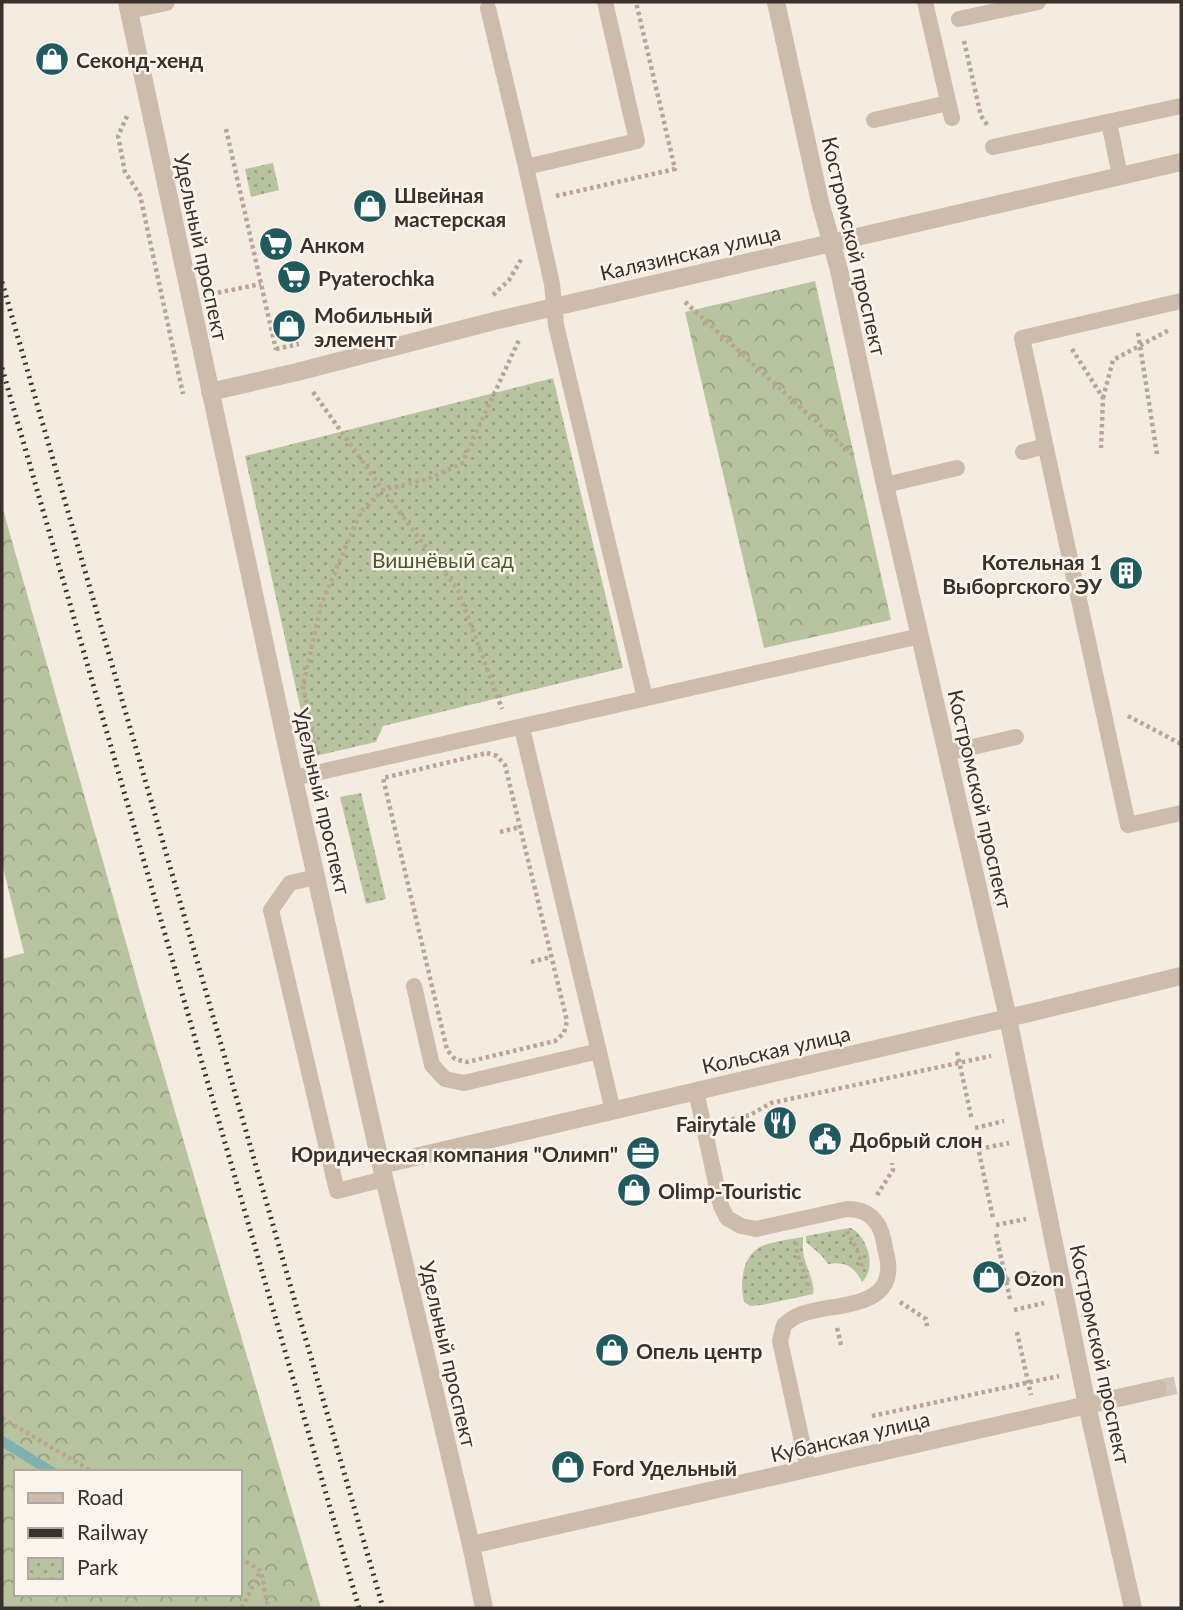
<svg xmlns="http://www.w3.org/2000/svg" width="1183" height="1610" font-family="Lato,sans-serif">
<defs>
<pattern id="forest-crowns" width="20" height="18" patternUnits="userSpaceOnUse" patternTransform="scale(1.75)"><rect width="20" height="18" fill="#b8c4a0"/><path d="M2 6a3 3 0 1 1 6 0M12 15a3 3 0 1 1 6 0" fill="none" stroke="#97a083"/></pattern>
<pattern id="park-dots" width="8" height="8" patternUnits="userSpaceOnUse" patternTransform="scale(1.75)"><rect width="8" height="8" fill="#b8c4a0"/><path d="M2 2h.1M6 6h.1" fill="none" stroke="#97a083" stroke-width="1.8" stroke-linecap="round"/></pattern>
</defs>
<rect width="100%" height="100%" fill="#f4ebe1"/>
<g fill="url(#forest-crowns)" fill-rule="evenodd">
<polygon points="815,281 891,620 764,648 685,312"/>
<path d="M2 506 146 1013 321 1608H2V959L24 953 2 863ZM16 1472H240V1594H16Z"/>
</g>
<g fill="url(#park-dots)">
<polygon points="273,163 279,190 251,197 245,169"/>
<polygon points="553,378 623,668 383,726 376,742 311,757 245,456"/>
<polygon points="361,793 386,899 366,904 340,797"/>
<path d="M851 1228C868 1237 877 1268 862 1282 854 1266 845 1261 828 1264L821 1255 806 1242V1236L843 1229Z"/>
<path d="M803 1237C803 1245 802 1252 805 1260 808 1273 815 1281 813 1294L762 1305 750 1306 744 1302C740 1284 741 1258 760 1247 768 1242 793 1239 803 1237Z"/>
</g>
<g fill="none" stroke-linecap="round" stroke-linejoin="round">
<polyline stroke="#7fb0b2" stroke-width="10" points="2,1441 52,1472"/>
<polyline stroke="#cfc6bd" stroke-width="18" stroke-dasharray="18 9" stroke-linecap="butt" points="1158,1389 1181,1384"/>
<g stroke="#b9a596" stroke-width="4.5" stroke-dasharray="3.5 3.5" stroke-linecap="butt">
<polyline points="964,41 981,116 988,126"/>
<polyline points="127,116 118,136 125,172 140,195 183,394"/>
<polyline points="226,129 276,350"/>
<polyline points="556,196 675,169 636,2"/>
<polyline points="211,294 261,284"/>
<polyline points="493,295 509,280 522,258"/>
<polyline points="685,302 854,456"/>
<polyline points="1138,333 1157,454"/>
<polyline points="276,349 299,344"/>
<polyline points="1072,349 1103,398 1101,448"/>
<polyline points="313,392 383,490 458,590 502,709"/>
<polyline points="1103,398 1113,360 1171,329"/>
<polyline points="1128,716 1181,744"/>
<polyline points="316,751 303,686 321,605 361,511 383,490 428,479 462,463 519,340"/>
<polygon points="487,753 497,756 505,765 567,1021 564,1033 555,1041 467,1062 455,1059 447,1050 383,778"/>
<polyline points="500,832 520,827"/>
<polyline points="531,962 551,957"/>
<polyline points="957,1052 972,1120"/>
<polyline points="725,1121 750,1115 771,1103 991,1056"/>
<polyline points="975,1128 1004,1121"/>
<polyline points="979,1149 1009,1143"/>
<polyline points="979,1152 993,1218"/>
<polyline points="877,1195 893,1170 892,1163"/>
<polyline points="996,1225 1026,1219"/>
<polyline points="847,1231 859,1254 862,1268"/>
<polyline points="996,1234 1010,1299"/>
<path d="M796 1242C795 1260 809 1274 807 1290"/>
<polyline points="1006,1280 1036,1273"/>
<polyline points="900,1302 926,1319 927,1326"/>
<polyline points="1014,1310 1044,1303"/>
<polyline points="837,1328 841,1345"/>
<polyline points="1017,1332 1031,1395"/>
<polyline points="872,1416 1059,1376"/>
<polyline points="2,1418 93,1472"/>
<polyline points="240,1558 261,1571 268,1608"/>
<polyline points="242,1608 260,1571"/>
</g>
<g stroke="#cdbbac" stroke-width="16">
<polyline points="605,2 637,141 526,167 552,284 556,325 645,698"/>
<polyline points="925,2 952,118"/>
<polyline points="488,8 526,167"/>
<polyline points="959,19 1038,2"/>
<polyline points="874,120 948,103"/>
<polyline points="1109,122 1120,176"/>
<polyline points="993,147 1181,106"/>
<polyline points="1181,301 1022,338 1128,825 1181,813"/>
<polyline points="1023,452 1045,446"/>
<polyline points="885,485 957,468"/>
<polyline points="522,728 613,1111"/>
<polyline points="947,753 1016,737"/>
<polyline points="294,778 920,636"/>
<polyline points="316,877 290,883 271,910 337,1191 384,1179"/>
<polyline points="414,986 432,1065 445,1079 464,1083 599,1051"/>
<path d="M696 1091 721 1206 727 1218 741 1226 756 1229 847 1209C860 1209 871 1213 878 1225 884 1234 884 1247 887 1256 899 1313 829 1301 797 1316 792 1318 788 1322 784 1325L780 1341 808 1469"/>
</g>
<g stroke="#cdbbac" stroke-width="18">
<polyline points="127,2 291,766 381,1165 471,1545 484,1608"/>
<polyline points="776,2 820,202 839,270 885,485 1008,1018 1087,1405 1133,1608"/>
<polyline points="129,10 166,2"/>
<polyline points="210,392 297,372 494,321 1181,162"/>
<polyline points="381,1165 1025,1014 1181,976"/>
<polyline points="471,1545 1158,1389"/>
</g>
<g stroke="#3b302b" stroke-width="5" stroke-dasharray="2 5" stroke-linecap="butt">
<polyline points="2,282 383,1608"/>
<polyline points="2,368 359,1608"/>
</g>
</g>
<defs>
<g id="shop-disc" transform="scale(1.75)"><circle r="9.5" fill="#1f5a5e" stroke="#fbf5ee"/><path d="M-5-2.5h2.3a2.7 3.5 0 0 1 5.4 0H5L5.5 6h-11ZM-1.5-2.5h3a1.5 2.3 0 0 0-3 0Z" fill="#fff"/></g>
<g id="supermarket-disc" transform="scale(1.75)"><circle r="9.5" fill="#1f5a5e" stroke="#fbf5ee"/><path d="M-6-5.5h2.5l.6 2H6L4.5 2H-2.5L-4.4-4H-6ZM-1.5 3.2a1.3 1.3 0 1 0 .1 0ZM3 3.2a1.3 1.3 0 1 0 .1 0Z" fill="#fff"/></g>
<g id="building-disc" transform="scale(1.75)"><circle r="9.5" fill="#1f5a5e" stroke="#fbf5ee"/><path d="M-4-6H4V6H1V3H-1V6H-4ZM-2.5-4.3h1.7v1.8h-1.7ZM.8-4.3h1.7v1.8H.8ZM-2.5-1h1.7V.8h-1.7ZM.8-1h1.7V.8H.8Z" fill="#fff"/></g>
<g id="restaurant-disc" transform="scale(1.75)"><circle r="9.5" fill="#1f5a5e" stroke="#fbf5ee"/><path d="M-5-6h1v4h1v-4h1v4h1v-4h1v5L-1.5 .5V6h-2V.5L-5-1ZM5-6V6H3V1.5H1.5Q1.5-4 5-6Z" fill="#fff"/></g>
<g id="civic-disc" transform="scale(1.75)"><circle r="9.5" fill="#1f5a5e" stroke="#fbf5ee"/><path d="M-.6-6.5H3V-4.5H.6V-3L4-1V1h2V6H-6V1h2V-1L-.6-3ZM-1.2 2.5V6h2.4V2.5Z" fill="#fff"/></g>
<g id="office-disc" transform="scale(1.75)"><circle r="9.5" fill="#1f5a5e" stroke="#fbf5ee"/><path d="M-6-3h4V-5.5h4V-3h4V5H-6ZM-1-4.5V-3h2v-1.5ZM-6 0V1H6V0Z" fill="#fff"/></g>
</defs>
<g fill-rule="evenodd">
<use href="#shop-disc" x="52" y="59"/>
<use href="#shop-disc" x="370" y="206"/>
<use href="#supermarket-disc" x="276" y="244"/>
<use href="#supermarket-disc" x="294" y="277"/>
<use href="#shop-disc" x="289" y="326"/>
<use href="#building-disc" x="1126" y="573"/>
<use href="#restaurant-disc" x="780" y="1123"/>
<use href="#civic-disc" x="825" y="1139"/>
<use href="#office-disc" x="643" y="1153"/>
<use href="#shop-disc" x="634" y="1190"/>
<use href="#shop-disc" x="989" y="1277"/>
<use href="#shop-disc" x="612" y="1350"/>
<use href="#shop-disc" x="568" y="1467"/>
</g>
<g text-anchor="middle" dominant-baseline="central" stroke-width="5" stroke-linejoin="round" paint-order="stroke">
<g font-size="21" font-weight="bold" fill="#3b302b" stroke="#fbf5ee" text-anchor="start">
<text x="76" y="59">Секонд-хенд</text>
<text x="394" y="194">Швейная<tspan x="394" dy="24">мастерская</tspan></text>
<text x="300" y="244">Анком</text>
<text x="318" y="277">Pyaterochka</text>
<text x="314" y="314">Мобильный<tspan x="314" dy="24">элемент</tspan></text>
<text x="1102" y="561" text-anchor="end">Котельная 1<tspan x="1102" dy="24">Выборгского ЭУ</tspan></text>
<text x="756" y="1123" text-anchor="end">Fairytale</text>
<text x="850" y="1139">Добрый слон</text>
<text x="618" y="1153" text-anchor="end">Юридическая компания "Олимп"</text>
<text x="658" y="1190">Olimp-Touristic</text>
<text x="1014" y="1277">Ozon</text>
<text x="636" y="1350">Опель центр</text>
<text x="592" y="1467">Ford Удельный</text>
</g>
<g font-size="21" fill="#3b302b" stroke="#fbf5ee">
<text transform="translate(855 246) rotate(77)">Костромской проспект</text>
<text transform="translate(202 247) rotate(78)">Удельный проспект</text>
<text transform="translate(690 252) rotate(-13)">Калязинская улица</text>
<text transform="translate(981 799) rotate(77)">Костромской проспект</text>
<text transform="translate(323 801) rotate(77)">Удельный проспект</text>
<text transform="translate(776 1049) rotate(-13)">Кольская улица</text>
<text transform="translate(449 1354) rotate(77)">Удельный проспект</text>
<text transform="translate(1101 1354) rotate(78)">Костромской проспект</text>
<text transform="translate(850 1436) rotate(-13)">Кубанская улица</text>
</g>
<g font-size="21" fill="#4a5a2e" stroke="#fbf5ee">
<text x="443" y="559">Вишнёвый сад</text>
</g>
</g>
<rect width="1183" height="1610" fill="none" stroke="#3b302b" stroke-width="7"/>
<rect x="14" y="1470" width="228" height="126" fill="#fbf5ee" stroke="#aea6a0" stroke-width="2"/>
<rect x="28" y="1493" width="35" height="10" fill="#cdbbac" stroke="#aea6a0" stroke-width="2"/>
<text x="77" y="1505" font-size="21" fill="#3b302b">Road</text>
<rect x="28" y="1528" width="35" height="10" fill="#3b302b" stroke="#aea6a0" stroke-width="2"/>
<text x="77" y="1540" font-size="21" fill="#3b302b">Railway</text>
<rect x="28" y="1558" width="35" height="21" fill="url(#park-dots)" stroke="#aea6a0" stroke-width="2"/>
<text x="77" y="1575" font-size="21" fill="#3b302b">Park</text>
</svg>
